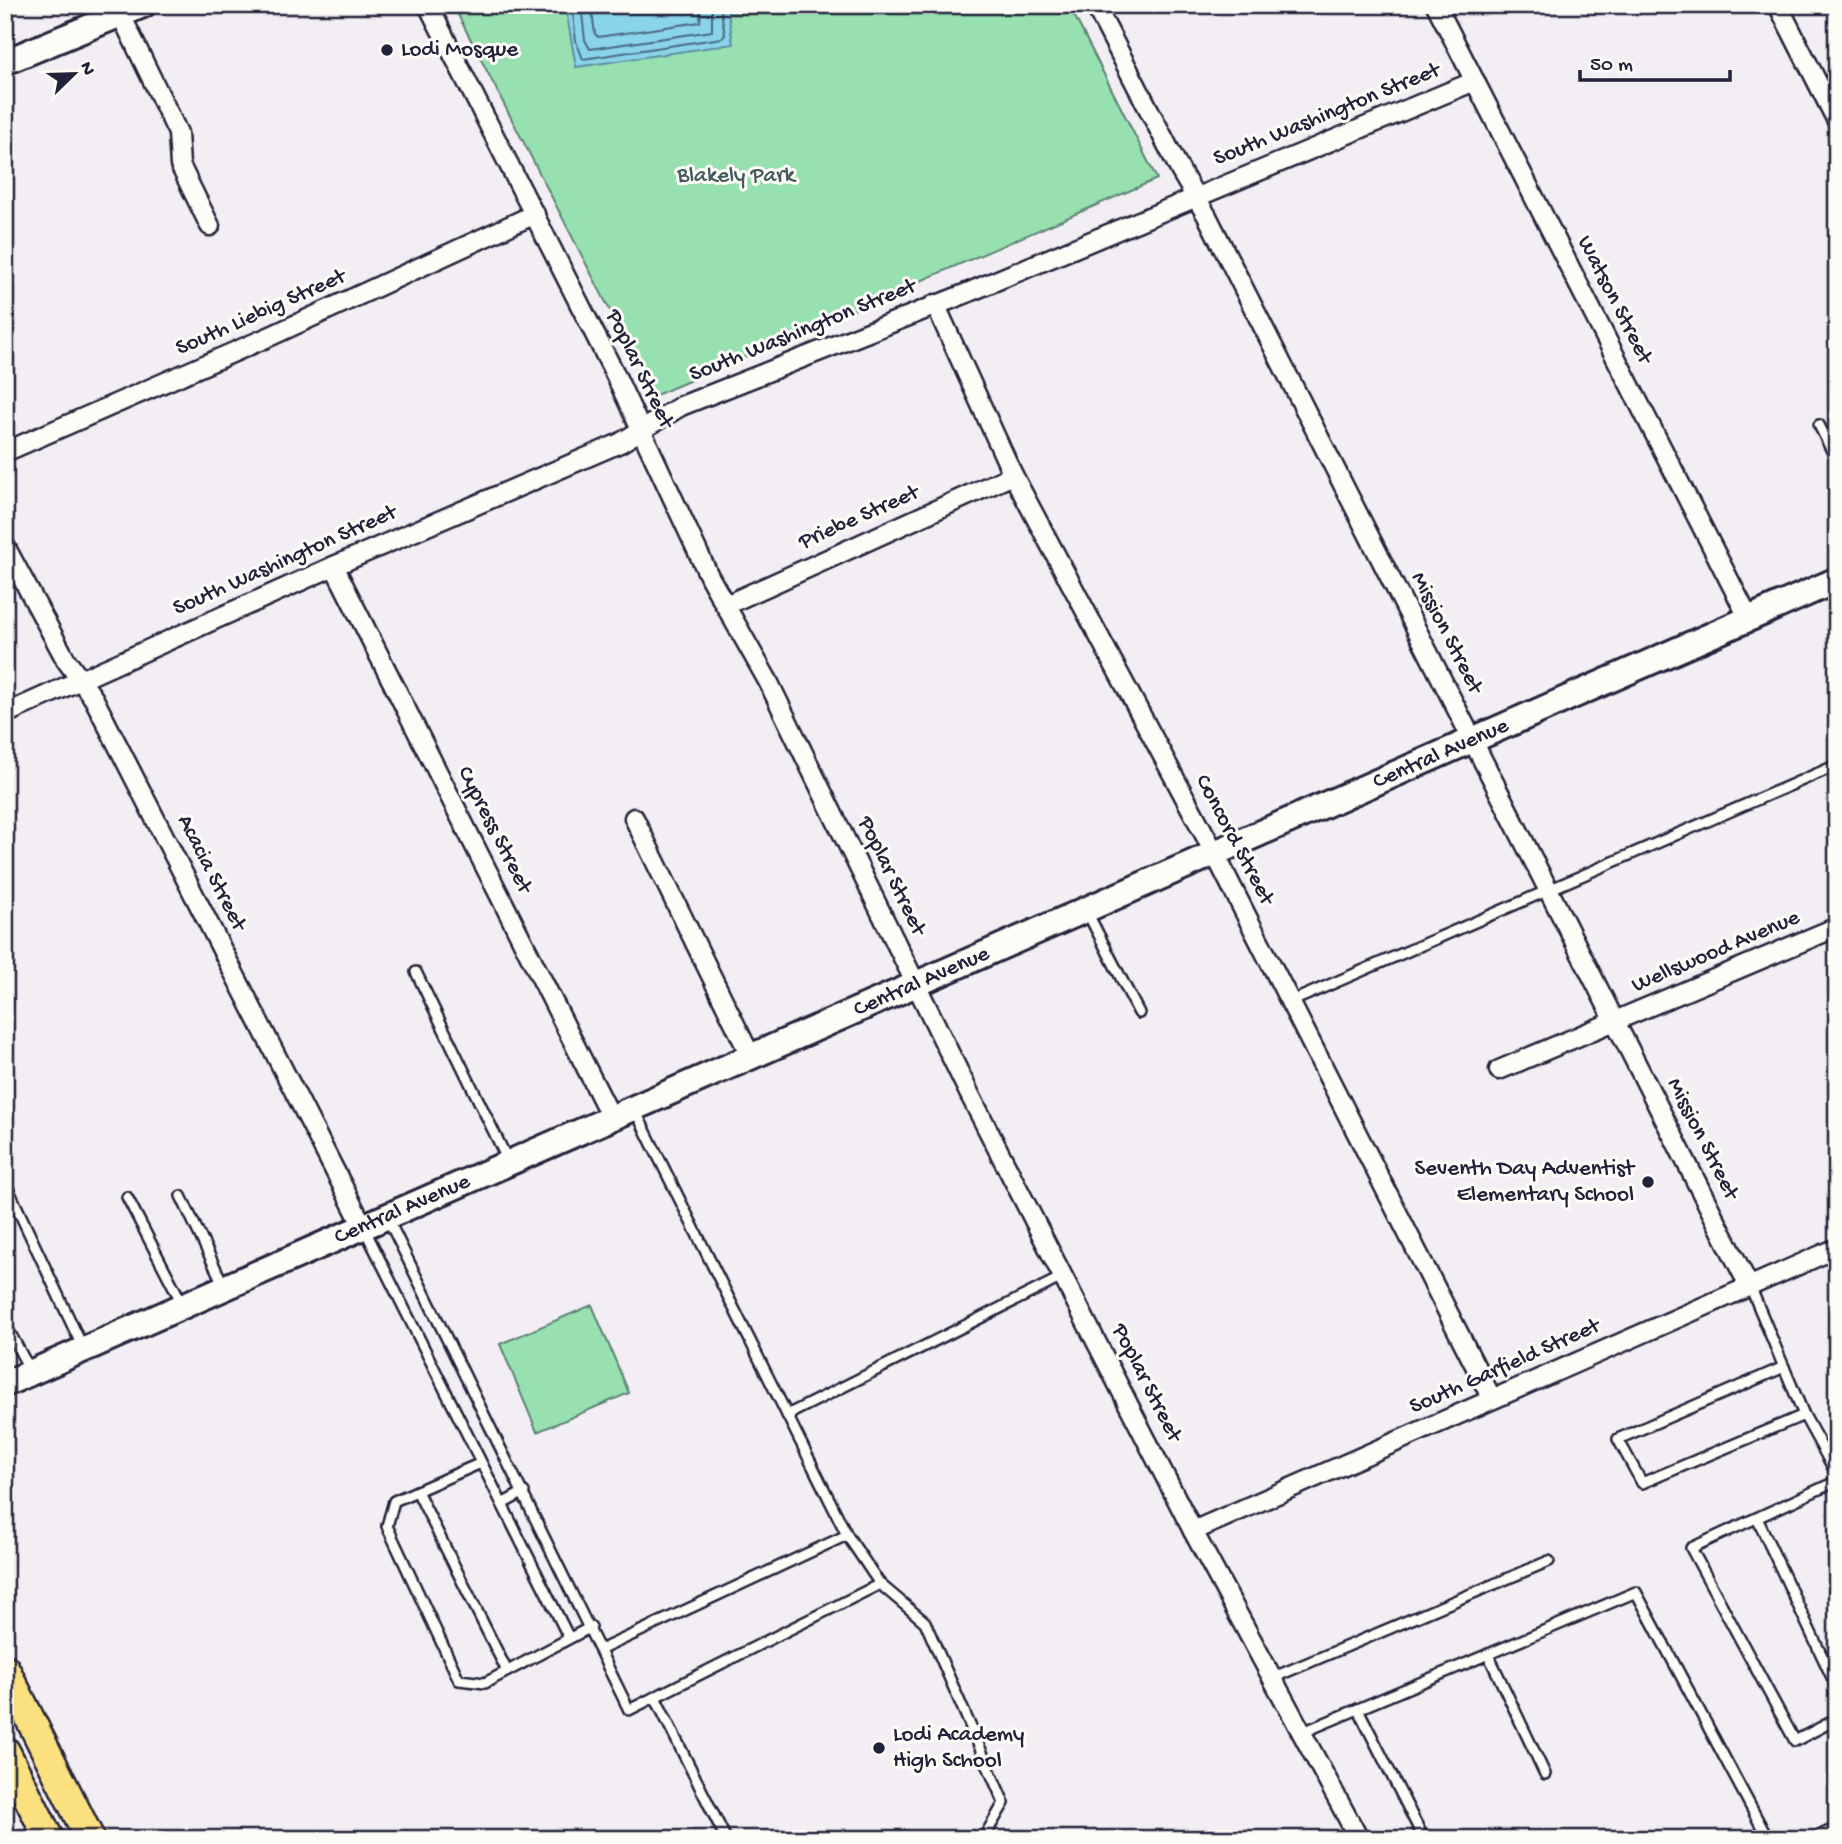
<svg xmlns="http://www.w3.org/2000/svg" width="1842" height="1844" font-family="'Gochi Hand',sans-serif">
<rect width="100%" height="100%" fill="#f3eef3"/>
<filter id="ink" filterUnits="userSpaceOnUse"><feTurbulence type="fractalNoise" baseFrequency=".0143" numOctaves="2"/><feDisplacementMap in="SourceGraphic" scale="14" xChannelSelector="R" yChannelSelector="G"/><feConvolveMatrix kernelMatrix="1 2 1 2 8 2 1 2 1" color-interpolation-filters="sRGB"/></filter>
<g filter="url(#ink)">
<g fill="#97e0af" stroke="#5c8175" stroke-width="2">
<polygon points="453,5 1069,5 1157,179 654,396"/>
<polygon points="592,1305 629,1393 537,1432 500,1344"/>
</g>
<polygon fill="#89d4e9" stroke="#608da3" stroke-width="2" points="565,5 727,5 733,44 576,67"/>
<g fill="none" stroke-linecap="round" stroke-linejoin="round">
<g stroke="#4b6981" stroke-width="2">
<polyline points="572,5 576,41 583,59 722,38 725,35 720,5"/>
<polyline points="581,5 585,40 590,49 712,31 712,5"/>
<polyline points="591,5 595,34 598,37 700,22 701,5"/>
</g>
<g stroke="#22223b" stroke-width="14">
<g id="lane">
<polyline points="1819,425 1837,461"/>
<polyline points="1086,910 1139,1013"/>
<polyline points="416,972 508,1161"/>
<polyline points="1290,1002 1837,765"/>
<polyline points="1836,1083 1837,1083"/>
<polyline points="5,1182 83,1348"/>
<polyline points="181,1196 224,1286"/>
<polyline points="127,1197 183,1305"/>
<polyline points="388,1219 629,1710 880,1584 847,1535"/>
<polyline points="365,1230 569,1638"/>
<polyline points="1750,1286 1804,1415 1837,1475"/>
<polyline points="10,1333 31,1372"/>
<polyline points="1784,1367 1618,1439 1642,1483 1804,1415"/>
<polyline points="787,1415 1064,1276"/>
<polyline points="481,1463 394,1501 387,1526 459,1680 485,1683 591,1627"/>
<polyline points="1837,1481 1691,1548 1795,1741 1837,1719"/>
<polyline points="417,1491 507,1671"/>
<polyline points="502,1504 524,1492"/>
<polyline points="1757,1518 1837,1688"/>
<polyline points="880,1584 925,1622 1004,1803 983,1839"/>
<polyline points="602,1649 847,1535 634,1108"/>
<polyline points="1488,1654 1545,1774"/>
<polyline points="1272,1678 1549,1561"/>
<polyline points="655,1697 726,1839"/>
<polyline points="1358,1709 1424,1839"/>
<polyline points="1301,1733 1636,1592 1768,1839"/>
<polyline points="1811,1839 1837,1828"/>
</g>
</g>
<g stroke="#22223b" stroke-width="23">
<g id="street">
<polyline points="428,5 614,372 710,578 768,681 969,1093 1193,1531 1359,1839"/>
<polyline points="1095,5 1181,172 1207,216 1749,1286"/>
<polyline points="1436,5 1748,617"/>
<polyline points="1778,5 1837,121"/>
<polyline points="121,15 178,133 180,165 210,226"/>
<polyline points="935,304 1013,475 1214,852 1492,1399"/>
<polyline points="5,452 273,335 535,214"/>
<polyline points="5,546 66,660 94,699 364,1228"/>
<polyline points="334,566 611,1117"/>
<polyline points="726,605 1013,475"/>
<polyline points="5,714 334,566 620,443 681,406 962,295 1475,81"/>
<polyline points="634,818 752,1059"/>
<polyline points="1499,1070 1837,927"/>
<polyline points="1193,1531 1837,1248"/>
</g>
</g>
<g stroke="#22223b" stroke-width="30">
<g id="secondary">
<polyline points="5,62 143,5"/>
<path id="s1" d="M5 1384 1837 580"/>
</g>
</g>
<g stroke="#22223b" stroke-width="33">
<g id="primary">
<polyline points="5,1669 90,1839"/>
<polyline points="5,1751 49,1839"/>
</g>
</g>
<use href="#lane" stroke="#fdfcf7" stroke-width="9"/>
<use href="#street" stroke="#fdfcf7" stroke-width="18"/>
<use href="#secondary" stroke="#fdfcf7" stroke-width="24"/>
<use href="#primary" stroke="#fbe080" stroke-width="28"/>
</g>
</g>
<g fill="#22223b" stroke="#fdfcf7" stroke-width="2.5">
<circle cx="387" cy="50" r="7"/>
<circle cx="1648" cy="1182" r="7"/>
<circle cx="879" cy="1748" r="7"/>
</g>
<g text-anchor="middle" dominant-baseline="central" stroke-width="6" stroke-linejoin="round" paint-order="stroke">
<g font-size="23" fill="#22223b" stroke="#fdfcf7" text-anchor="start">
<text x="401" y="50">Lodi Mosque</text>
<text x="1634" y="1169" text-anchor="end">Seventh Day Adventist<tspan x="1634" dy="26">Elementary School</tspan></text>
<text x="893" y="1735">Lodi Academy<tspan x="893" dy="26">High School</tspan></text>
</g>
<g font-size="23" fill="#22223b" stroke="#fdfcf7">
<text transform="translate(1327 115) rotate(-22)">South Washington Street</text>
<text transform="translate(1614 300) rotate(63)">Watson Street</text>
<text transform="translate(261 313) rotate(-24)">South Liebig Street</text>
<text transform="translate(803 331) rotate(-22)">South Washington Street</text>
<text transform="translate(639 369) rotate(64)">Poplar Street</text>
<text transform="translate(859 518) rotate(-24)">Priebe Street</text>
<text transform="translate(285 561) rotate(-24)">South Washington Street</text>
<text transform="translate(1446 633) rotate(63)">Mission Street</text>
<text stroke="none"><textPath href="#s1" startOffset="1568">Central Avenue</textPath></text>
<text transform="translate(494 830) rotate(63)">Cypress Street</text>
<text transform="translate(1234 840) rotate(62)">Concord Street</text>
<text transform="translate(211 873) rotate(63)">Acacia Street</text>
<text transform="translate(891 876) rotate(64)">Poplar Street</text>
<text transform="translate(1716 952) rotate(-23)">Wellswood Avenue</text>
<text stroke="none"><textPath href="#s1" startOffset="1001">Central Avenue</textPath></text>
<text transform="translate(1702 1139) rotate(63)">Mission Street</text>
<text stroke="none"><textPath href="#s1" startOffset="434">Central Avenue</textPath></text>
<text transform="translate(1505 1367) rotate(-24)">South Garfield Street</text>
<text transform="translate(1146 1383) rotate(63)">Poplar Street</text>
</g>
<g font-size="23" fill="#455b5e" stroke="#fdfcf7">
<text x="736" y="176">Blakely Park</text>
</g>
</g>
<rect width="1842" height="1844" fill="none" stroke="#fdfcf7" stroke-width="28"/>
<rect x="14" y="14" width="1814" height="1816" fill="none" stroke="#22223b" stroke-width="2.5" filter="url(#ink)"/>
<g transform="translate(74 74) rotate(67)" stroke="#fdfcf7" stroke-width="5" paint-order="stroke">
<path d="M0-5L12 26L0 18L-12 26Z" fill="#22223b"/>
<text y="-10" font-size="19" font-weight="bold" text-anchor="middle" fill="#22223b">N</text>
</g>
<path d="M1580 70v10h150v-10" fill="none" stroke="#22223b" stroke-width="3.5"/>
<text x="1590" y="70" font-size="21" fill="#22223b" stroke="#fdfcf7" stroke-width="5" paint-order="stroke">50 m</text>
</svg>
